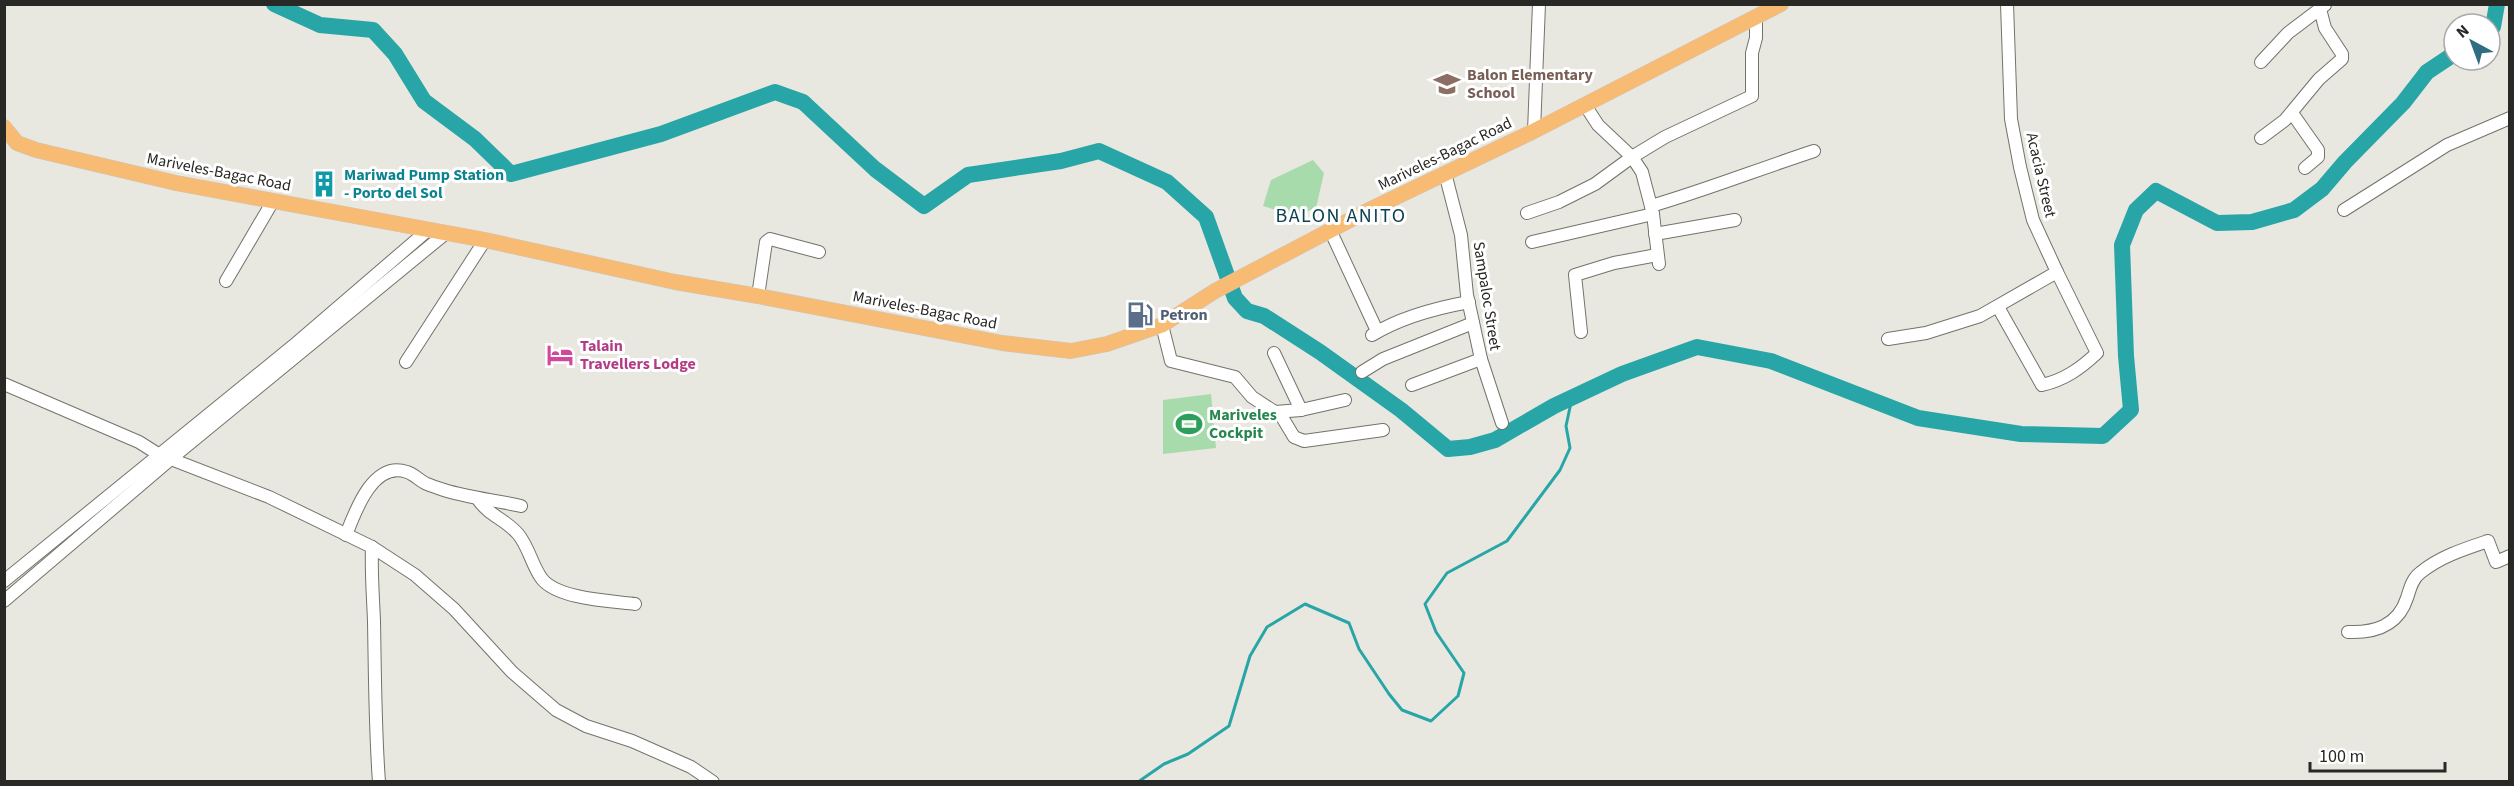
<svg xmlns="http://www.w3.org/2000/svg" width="2514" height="786" font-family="'Source Sans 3',sans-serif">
<rect width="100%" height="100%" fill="#e9e8e0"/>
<g fill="#a8dbab">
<polygon points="1313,160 1324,173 1316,208 1295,216 1263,206 1271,180"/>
<polygon points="1211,394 1216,448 1163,454 1163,400"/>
</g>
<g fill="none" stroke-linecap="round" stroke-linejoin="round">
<polyline stroke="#28a5a6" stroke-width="3" points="1138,782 1164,764 1188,754 1229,726 1250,656 1267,627 1305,604 1349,623 1359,649 1389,694 1402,710 1431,721 1458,696 1464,673 1436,632 1425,604 1447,573 1507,541 1560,470 1570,448 1566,426 1572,398"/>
<g stroke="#28a5a6" stroke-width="16">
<polyline points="274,4 320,25 373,30 395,54 424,101 475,139 511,174 661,134 775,92 803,102 875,169 924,206 968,175 1061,161 1099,151 1167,182 1206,217 1235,298 1247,311 1264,316 1320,352 1401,410 1448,449 1470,447 1495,440 1554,406 1622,374 1697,347 1771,361 1918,418 2021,434 2103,436 2131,410 2126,356 2122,245 2136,210 2156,191 2217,223 2252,222 2294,210 2322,189 2345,162 2403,103 2427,72 2454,54"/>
<polyline points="2490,29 2493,27 2497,4"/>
</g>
<g stroke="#73726b" stroke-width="14">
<g id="minor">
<polyline points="2261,62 2288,33 2325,5"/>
<polyline points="1585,105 1598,125 1632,157 1642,172 1653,214 1659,264"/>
<polyline points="2292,113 2318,150 2318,157 2305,168"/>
<polyline points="1534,131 1539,4"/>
<polyline points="2261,138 2285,120 2319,79 2342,59 2342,54 2325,28 2320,9"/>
<polyline points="1445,173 1461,235 1467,295 1481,359 1502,423"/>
<path d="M1651 206C1706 190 1759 169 1814 151"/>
<polyline points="2344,210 2447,145 2510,118"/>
<polyline points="1527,213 1559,202 1595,184 1632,157 1665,137 1752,96 1752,53 1756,38 1756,17"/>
<polyline points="1331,232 1377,331"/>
<polyline points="1655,234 1735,220"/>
<polyline points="1532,242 1653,214"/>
<polyline points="226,281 273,201"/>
<polyline points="758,296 766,242 770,239 819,252"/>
<path d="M1998 307 2042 385C2064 380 2080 369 2097 353L2057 272"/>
<polyline points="1162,325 1171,361 1235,377 1252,397 1275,412 1301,410 1345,400"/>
<polyline points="1581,332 1575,275 1614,263 1657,255"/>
<path d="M1372 335C1401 317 1436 308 1469 302"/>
<polyline points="1888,339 1926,333 1980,316 2057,272 2033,220 2020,167 2011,119 2007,4"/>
<polyline points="1274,353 1301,410"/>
<polyline points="406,362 485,240"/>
<polyline points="1362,372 1383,359 1473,323"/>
<polyline points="4,384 139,442 158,454 269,497 372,547 415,575 454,609 512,672 556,710 586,726 632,741 691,767 713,782"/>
<polyline points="1412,385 1481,359"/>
<polyline points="1279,412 1294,437 1304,441 1383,430"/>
<path d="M477 498C489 516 505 519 518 534 529 547 532 566 542 579 558 599 611 601 635 604"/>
<path d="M346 535C355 512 373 460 407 472 414 474 420 481 427 484 432 486 438 488 444 490 469 498 495 500 521 506"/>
<path d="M372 547C371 572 373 596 374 621 375 675 375 728 379 782"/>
<polyline points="4,581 293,346 428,230"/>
<polyline points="4,601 172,458 446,233"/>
<path d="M2348 632C2375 633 2398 626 2407 598 2410 589 2412 579 2420 573 2439 557 2464 549 2488 541L2496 562 2510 556"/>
</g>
</g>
<g stroke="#c7c7c6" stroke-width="16">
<polyline id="major" points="4,127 17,143 36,150 176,183 485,240 675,282 758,296 1002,343 1071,351 1107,344 1162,325 1215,291 1369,210 1534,131 1781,4"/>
</g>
<use href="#minor" stroke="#fff" stroke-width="12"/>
<use href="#major" stroke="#f8bb74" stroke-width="15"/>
</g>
<defs>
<g id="school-bare" transform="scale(2.07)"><path d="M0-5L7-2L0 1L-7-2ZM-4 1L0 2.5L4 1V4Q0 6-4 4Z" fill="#8d6e63" stroke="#fff" stroke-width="2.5" paint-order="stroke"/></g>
<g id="building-bare" transform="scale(2.07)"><path d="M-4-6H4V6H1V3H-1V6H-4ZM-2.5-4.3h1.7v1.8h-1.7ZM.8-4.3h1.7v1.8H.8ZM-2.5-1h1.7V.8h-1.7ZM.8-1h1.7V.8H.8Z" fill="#0f9aa8" stroke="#fff" stroke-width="2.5" paint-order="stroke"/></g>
<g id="fuel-bare" transform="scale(2.07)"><path d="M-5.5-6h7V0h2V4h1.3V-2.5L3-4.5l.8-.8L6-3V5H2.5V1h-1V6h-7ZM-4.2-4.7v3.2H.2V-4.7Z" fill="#5c6f8a" stroke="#fff" stroke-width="2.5" paint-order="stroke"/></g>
<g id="hotel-bare" transform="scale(2.07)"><path d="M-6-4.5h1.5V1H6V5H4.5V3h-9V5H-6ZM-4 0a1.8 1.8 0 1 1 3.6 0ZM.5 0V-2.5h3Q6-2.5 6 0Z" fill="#d1479c" stroke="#fff" stroke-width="2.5" paint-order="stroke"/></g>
<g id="stadium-bare" transform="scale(2.07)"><path d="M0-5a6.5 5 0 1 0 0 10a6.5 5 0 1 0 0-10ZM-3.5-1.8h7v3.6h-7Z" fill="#2e9e5b" stroke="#fff" stroke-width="2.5" paint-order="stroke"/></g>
</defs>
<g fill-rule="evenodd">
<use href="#school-bare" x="1447" y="84"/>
<use href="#building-bare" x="324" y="184"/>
<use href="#fuel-bare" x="1140" y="315"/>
<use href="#hotel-bare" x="560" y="355"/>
<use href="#stadium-bare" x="1189" y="424"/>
</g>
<g text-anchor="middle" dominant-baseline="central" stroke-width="6" stroke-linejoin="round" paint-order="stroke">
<g font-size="16" font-weight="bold" fill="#785e54" stroke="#fff" text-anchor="start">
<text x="1467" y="75">Balon Elementary<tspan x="1467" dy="18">School</tspan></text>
</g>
<g font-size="16" fill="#282825" stroke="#fff">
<text transform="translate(1445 154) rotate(-26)">Mariveles-Bagac Road</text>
<text transform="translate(219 172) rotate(11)">Mariveles-Bagac Road</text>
<text transform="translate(2041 175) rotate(77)">Acacia Street</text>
<text transform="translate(1487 296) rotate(81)">Sampaloc Street</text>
<text transform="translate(925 310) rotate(11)">Mariveles-Bagac Road</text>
</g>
<g font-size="16" font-weight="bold" fill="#0d838f" stroke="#fff" text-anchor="start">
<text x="344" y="175">Mariwad Pump Station<tspan x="344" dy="18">- Porto del Sol</tspan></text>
</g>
<g font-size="16" font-weight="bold" fill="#4e5e75" stroke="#fff" text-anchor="start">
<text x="1160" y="315">Petron</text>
</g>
<g font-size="16" font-weight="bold" fill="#b23c85" stroke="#fff" text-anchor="start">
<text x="580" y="346">Talain<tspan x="580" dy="18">Travellers Lodge</tspan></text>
</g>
<g font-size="16" font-weight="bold" fill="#27864d" stroke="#fff" text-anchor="start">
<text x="1209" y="415">Mariveles<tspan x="1209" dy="18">Cockpit</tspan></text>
</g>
<g font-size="20" letter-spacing="1.5" fill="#0e4253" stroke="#fff">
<text x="1341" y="216">BALON ANITO</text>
</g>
</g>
<rect width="2514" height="786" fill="none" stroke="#282825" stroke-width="12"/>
<g transform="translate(2472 42) rotate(319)"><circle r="28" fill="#ffffff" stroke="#a9a9a8" stroke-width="1.5"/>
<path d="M0-4.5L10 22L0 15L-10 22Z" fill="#306d83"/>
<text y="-9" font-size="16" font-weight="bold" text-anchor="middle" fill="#282825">N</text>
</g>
<path d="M2310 762v9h135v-9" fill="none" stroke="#282825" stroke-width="3"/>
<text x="2319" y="762" font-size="18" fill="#282825" stroke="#ffffff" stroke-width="4.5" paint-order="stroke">100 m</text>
</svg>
